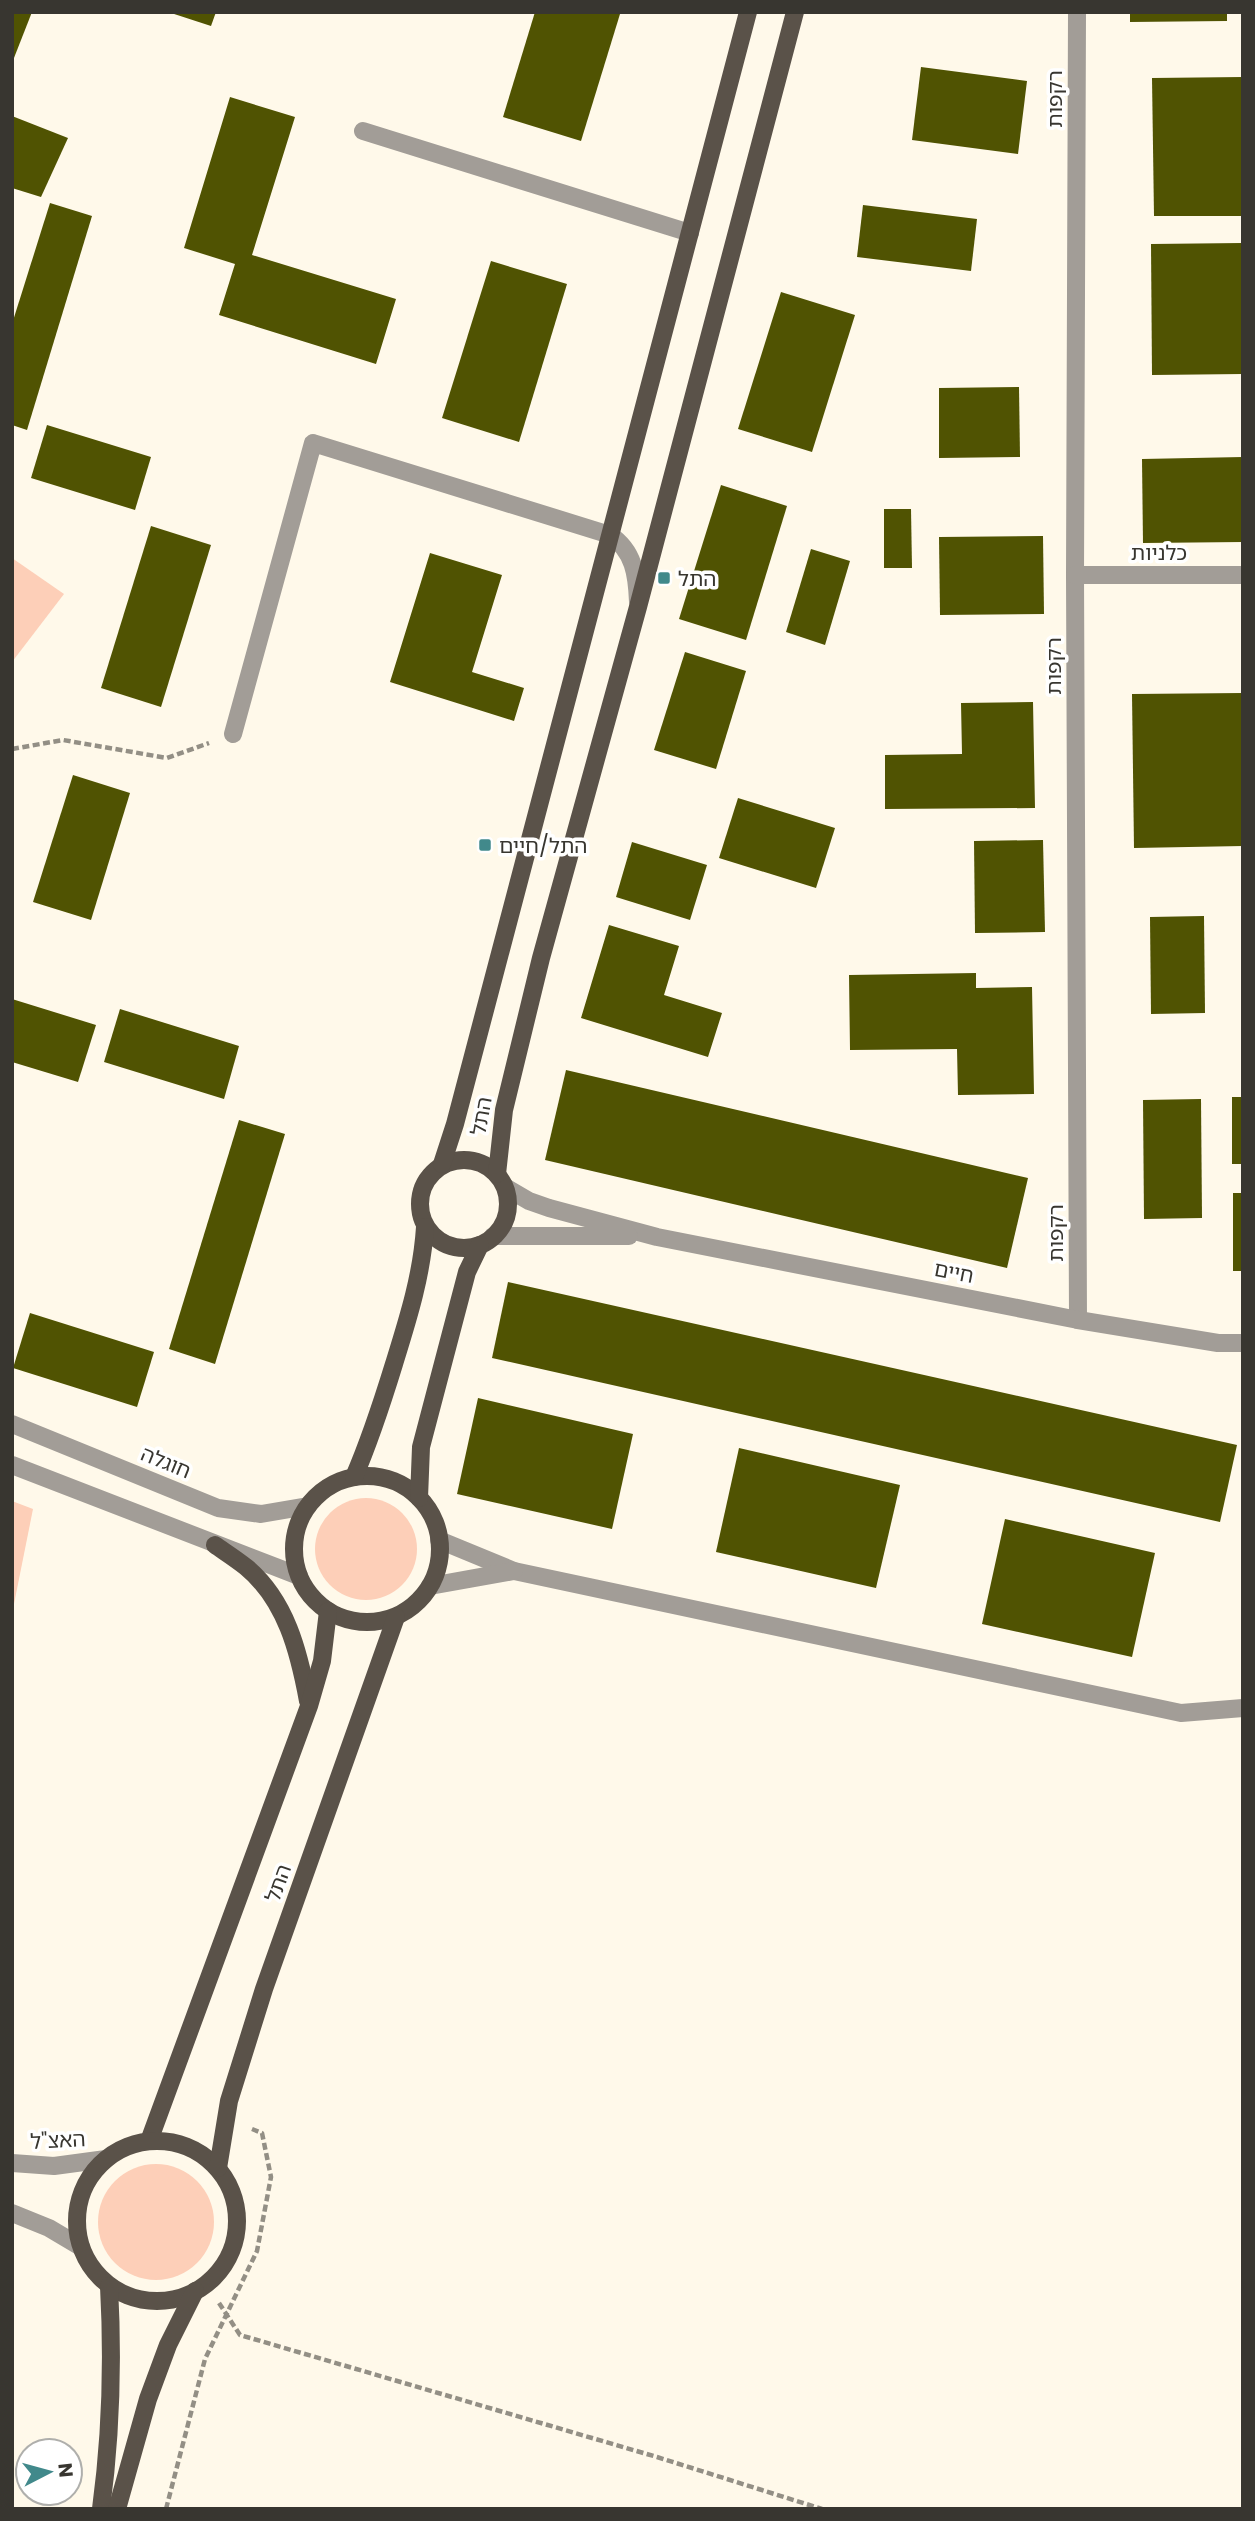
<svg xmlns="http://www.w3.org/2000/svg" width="1255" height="2521" font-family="Poppins,'Noto Sans Hebrew',sans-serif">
<rect width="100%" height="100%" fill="#fff9ea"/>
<g fill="#fdcfb8">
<polygon points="12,558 64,594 12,662"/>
<circle cx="366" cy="1549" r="51"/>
<polygon points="12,1501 33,1509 12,1614"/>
<circle cx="156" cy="2222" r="58"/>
</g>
<g fill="#505302">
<polygon points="12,12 32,12 12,63"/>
<polygon points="168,12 216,12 211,26"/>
<polygon points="535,12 620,14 581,141 503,117"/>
<polygon points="1130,12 1227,12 1227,21 1130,22"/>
<polygon points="921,67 1027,81 1018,154 912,140"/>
<polygon points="1243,77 1243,216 1154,216 1152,78"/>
<polygon points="230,97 295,117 252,255 396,299 376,364 219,315 235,264 184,248"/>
<polygon points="12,116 68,138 41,197 12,188"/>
<polygon points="50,203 92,216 27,430 12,425 12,324"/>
<polygon points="863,205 977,219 971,271 857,257"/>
<polygon points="1242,243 1243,374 1152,375 1151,244"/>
<polygon points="491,261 567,284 519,442 442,418"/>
<polygon points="781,292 855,315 812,452 738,429"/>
<polygon points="1019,387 1020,457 939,458 939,388"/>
<polygon points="47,425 151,457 135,510 31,478"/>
<polygon points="1243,457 1243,542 1143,543 1142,459"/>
<polygon points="721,485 787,506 746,640 679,619"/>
<polygon points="884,509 911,509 912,568 884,568"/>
<polygon points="151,526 211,545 161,707 101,688"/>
<polygon points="1043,536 1044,614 940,615 939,537"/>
<polygon points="811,549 850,561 825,645 786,632"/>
<polygon points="430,553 502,575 472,672 524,688 514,721 390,682"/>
<polygon points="685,652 746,671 716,769 654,750"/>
<polygon points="1243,693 1243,846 1134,848 1132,694"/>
<polygon points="1033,702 1035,808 885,809 885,755 962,754 961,703"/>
<polygon points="73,775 130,793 91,920 33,902"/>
<polygon points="738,798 835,828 816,888 719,858"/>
<polygon points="1043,840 1045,932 975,933 974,841"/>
<polygon points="632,842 707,865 690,920 616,897"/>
<polygon points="1204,916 1205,1013 1151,1014 1150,917"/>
<polygon points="609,925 679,946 664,995 722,1013 708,1057 581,1018"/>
<polygon points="976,973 976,988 1032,987 1034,1094 958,1095 957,1049 850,1050 849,975"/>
<polygon points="12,999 96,1025 78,1082 12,1062"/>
<polygon points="120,1009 239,1046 224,1099 104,1062"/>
<polygon points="566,1070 1028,1178 1007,1268 545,1160"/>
<rect x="1232" y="1097" width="11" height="67"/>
<polygon points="1201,1099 1202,1218 1144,1219 1143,1100"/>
<polygon points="239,1120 285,1134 215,1364 169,1349"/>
<rect x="1233" y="1193" width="10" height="78"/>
<polygon points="508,1282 1237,1445 1220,1522 492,1358"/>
<polygon points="30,1313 154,1352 137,1407 13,1368"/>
<polygon points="478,1398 633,1434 612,1529 457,1494"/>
<polygon points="739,1448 900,1485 876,1588 716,1552"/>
<polygon points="1005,1519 1155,1553 1132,1657 982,1624"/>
</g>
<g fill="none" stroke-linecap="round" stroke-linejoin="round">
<g stroke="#938f85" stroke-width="4.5" stroke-dasharray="7 3.5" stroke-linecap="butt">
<polyline points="12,749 63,740 167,758 209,743"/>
<polyline points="219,2303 240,2335 657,2457 822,2509"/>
<polyline points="166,2509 205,2359 257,2251 271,2177 262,2133 252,2129"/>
</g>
<g stroke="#a29d97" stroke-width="18">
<polyline points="1077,12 1075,575 1078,1320"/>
<polyline points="363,131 690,233"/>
<polyline points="1075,575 1243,575"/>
<path d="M233 734 313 443 610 535C634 551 637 575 638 602"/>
<polyline points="505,1187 529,1201 549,1208 657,1237 1078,1320 1218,1343 1243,1343"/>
<polyline points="493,1236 629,1236"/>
<polyline points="12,1424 218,1508 261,1514 308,1506"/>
<polyline points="12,1465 299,1576"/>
<polyline points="439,1540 514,1571 1181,1713 1243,1708"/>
<polyline points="430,1586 514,1571"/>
<polyline points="12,2163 54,2166 106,2159"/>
<polyline points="12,2213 49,2228 81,2247"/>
</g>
<g stroke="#5a5249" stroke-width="18">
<circle cx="464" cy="1204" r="44"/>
<polyline points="442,1164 455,1124 748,12"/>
<polyline points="497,1174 504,1110 541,958 638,607 795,12"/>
<circle cx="367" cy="1549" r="73"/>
<path d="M354 1477C370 1440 382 1403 394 1364 408 1319 422 1275 425 1227"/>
<polyline points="419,1498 421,1447 467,1272 480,1245"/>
<path d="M215 1545C225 1552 236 1559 246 1567 286 1600 299 1652 308 1701"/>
<polyline points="149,2141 309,1706 322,1661 328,1611"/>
<circle cx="157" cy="2221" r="80"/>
<polyline points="218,2168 229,2101 264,1989 396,1617"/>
<path d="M101 2509C111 2435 113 2360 109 2286"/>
<polyline points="117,2509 148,2399 168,2345 195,2291"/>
</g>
</g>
<g fill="#41898b" stroke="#fff" stroke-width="2.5">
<rect x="657" y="571" width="14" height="14" rx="3.5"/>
<rect x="478" y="838" width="14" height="14" rx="3.5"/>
</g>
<g text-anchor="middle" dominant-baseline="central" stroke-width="7" stroke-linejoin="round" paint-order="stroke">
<g font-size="21" fill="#383630" stroke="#fff">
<text transform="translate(1054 99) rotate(-90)">רקפות</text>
<text x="1159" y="552">כלניות</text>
<text transform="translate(1053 666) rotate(-90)">רקפות</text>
<text transform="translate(481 1116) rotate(-80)">התל</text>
<text transform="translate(1055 1233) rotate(-90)">רקפות</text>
<text transform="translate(954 1272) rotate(11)">חיים</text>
<text transform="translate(166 1462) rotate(22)">חוגלה</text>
<text transform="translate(278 1883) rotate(-70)">התל</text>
<text transform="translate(58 2140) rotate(-3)">האצ"ל</text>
</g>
<g font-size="21" fill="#383630" stroke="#fff" text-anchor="start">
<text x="678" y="578">התל</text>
<text x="499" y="845">התל/חיים</text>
</g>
</g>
<rect width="1255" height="2521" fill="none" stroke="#383630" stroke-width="28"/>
<g transform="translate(49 2472) rotate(84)"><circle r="33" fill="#ffffff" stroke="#afafac" stroke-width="2"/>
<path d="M0-5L12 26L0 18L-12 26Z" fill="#41898b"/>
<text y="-10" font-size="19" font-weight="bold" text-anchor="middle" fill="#383630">N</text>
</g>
</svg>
